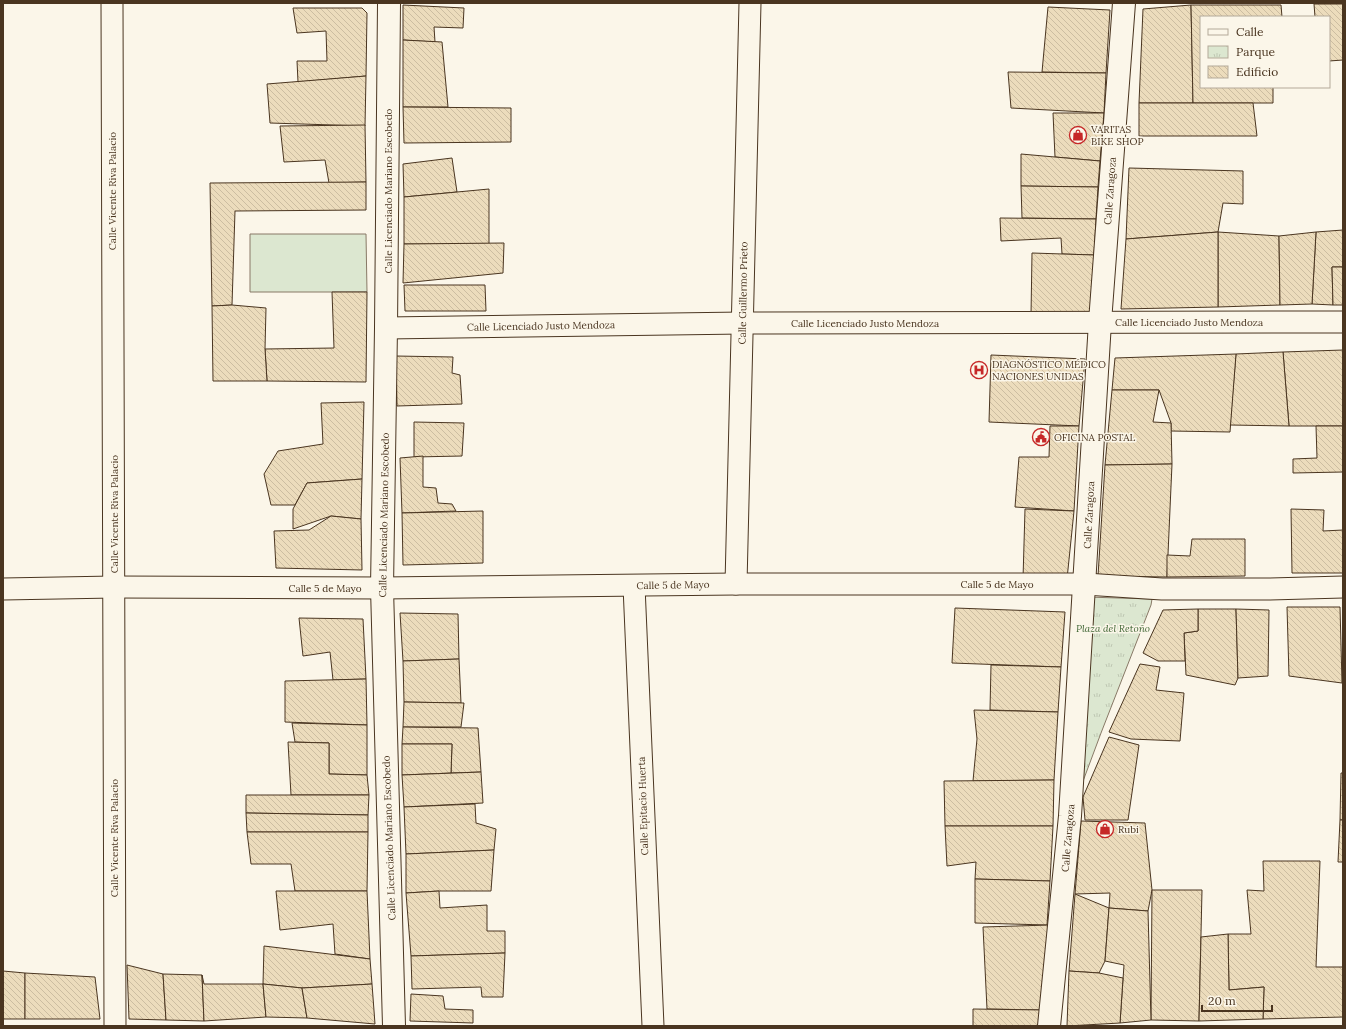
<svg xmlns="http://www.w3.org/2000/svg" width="1346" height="1029" font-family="Lora,serif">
<defs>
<pattern id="park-tufts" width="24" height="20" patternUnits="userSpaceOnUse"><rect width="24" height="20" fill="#dce7d0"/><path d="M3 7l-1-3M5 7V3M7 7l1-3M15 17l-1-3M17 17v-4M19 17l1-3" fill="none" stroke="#bec7b2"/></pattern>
<pattern id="building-back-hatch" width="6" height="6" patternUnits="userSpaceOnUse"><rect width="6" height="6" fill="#ecdcbc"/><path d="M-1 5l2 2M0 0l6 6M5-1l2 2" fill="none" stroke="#ccbda1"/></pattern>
</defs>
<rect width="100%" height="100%" fill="#fbf6e9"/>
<polygon fill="url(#park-tufts)" stroke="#887966" points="1086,597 1152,599 1151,605 1101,733 1070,816"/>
<polygon fill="#dce7d0" stroke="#887966" points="250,234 366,234 367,292 250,292"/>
<g fill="url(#building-back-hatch)" stroke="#4a3520">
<polygon points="1314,4 1343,4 1343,60 1329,61 1329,17 1315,17"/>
<polygon points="403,5 464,8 463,28 434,27 435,42 403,40"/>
<polygon points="1191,5 1193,103 1139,103 1143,9"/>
<polygon points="1191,5 1281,5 1282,17 1201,17 1201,87 1273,87 1273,103 1193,103"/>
<polygon points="1048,7 1110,10 1106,73 1042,72"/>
<polygon points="293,8 362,8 367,13 366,76 298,82 297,61 327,61 326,31 297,33"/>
<polygon points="403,40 442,42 448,107 403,107"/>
<polygon points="1008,72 1106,73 1104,113 1011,108"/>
<polygon points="366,76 365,126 270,123 267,84"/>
<polygon points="1139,103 1253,103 1257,136 1139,136"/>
<polygon points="403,107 511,108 511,142 404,143"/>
<polygon points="1053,113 1104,113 1100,161 1055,157"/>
<polygon points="365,125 366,182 329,183 325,160 284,162 280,126"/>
<polygon points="1021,154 1100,161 1098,187 1021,186"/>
<polygon points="452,158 457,192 404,197 403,164"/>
<polygon points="1129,168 1243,171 1243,204 1223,203 1218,232 1126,239"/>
<polygon points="366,182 366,210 235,211 232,305 212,306 210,183"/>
<polygon points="1021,186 1098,187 1096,219 1022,218"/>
<polygon points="489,189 489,244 404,244 404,197"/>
<polygon points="1000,218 1096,219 1094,255 1062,254 1061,238 1001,241"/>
<polygon points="1343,230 1343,267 1332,267 1333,305 1312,304 1316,232"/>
<polygon points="1218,232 1279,236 1280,305 1218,307"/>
<polygon points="1218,232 1218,307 1121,309 1126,239"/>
<polygon points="1316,232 1312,304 1280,305 1279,236"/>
<polygon points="504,243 503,273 403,283 404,244"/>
<polygon points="1032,253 1094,255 1090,315 1031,315"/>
<polygon points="1332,267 1343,267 1343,305 1333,305"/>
<polygon points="404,285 485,285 486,311 405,311"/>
<polygon points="332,292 367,292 366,382 267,381 265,349 334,348"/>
<polygon points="232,305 266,308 265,349 267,381 213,381 212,306"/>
<polygon points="1343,350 1343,426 1289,426 1283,352"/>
<polygon points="1283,352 1289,426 1230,425 1236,354"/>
<polygon points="1236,354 1230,432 1171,431 1171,423 1159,390 1112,390 1115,358"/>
<polygon points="991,355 1085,359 1079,426 989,422"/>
<polygon points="396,356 453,357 452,373 460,375 462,404 397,406"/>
<polygon points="1112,390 1159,390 1153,422 1171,423 1172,464 1105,465"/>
<polygon points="364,402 362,479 307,483 295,505 271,505 264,474 278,451 323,444 321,403"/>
<polygon points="414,422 464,423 462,456 414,457"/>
<polygon points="1050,426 1079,426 1074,511 1015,507 1019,457 1049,457"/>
<polygon points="1316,426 1343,426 1343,472 1293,473 1293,459 1317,458"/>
<polygon points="423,456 423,487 436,488 438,503 452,504 456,511 402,513 400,458"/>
<polygon points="1172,464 1167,577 1098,576 1105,465"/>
<polygon points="362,479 361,519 331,516 293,529 293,509 307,483"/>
<polygon points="1025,509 1074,511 1067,579 1023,579"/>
<polygon points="1291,509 1324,510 1323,531 1343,530 1343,573 1292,573"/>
<polygon points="483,511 483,563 403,565 402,513"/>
<polygon points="331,516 361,519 362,570 276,568 274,531 309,530"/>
<polygon points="1192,539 1245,539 1245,576 1167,577 1167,555 1190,556"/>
<polygon points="1287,607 1340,607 1342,683 1289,676"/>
<polygon points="955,608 1065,612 1061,667 952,663"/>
<polygon points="1198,609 1236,609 1238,678 1235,685 1186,675 1184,633 1198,631"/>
<polygon points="1198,609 1198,631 1184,633 1185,661 1158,661 1143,653 1163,610"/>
<polygon points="1236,609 1269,610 1268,676 1238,678"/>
<polygon points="400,613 458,614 459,659 403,661"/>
<polygon points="299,618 363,619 366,679 333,680 330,652 303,656"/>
<polygon points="459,659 461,703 404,702 403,661"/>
<polygon points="1140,664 1160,667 1156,690 1184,693 1180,741 1131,739 1109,732"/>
<polygon points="991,665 1061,667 1058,712 990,710"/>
<polygon points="366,679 367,725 285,722 285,681"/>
<polygon points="404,702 464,703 461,727 403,727"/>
<polygon points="974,710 1058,712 1054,780 973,781 977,739"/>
<polygon points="292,723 367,725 367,775 329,774 329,743 295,742"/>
<polygon points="403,727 478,728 481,772 451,773 452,744 402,744"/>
<polygon points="1109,737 1139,745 1128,820 1085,820 1083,797"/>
<polygon points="288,742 329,743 329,774 367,775 369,795 291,795"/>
<polygon points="402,744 452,744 451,773 402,775"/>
<polygon points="481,772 483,803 404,807 402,775"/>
<polygon points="1341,773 1343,773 1343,820 1340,820"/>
<polygon points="1054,780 1053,826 945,826 944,781"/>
<polygon points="246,795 369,795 368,815 246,813"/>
<polygon points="475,804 476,823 496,829 494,850 406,854 404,807"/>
<polygon points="246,813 368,815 368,832 247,832"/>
<polygon points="1340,820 1343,820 1343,862 1338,862"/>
<polygon points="1081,821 1145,823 1152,890 1148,911 1109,908 1110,893 1075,894"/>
<polygon points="945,826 1053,826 1050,881 975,879 976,862 947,866"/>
<polygon points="247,832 368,832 367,891 295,891 291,864 251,864"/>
<polygon points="494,850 491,891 439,891 406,893 406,854"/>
<polygon points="1263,861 1320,861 1316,967 1343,967 1343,1017 1263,1019 1264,987 1229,990 1228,934 1251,934 1247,890 1264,891"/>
<polygon points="975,879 1050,881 1047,925 975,923"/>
<polygon points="1152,890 1202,890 1199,1021 1151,1020"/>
<polygon points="276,891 367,891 370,959 335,954 333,924 280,930"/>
<polygon points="439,891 440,908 487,905 487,931 505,931 505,953 411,956 406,893"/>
<polygon points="1075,894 1109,908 1105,961 1099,973 1069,971"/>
<polygon points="1109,908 1148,911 1151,1020 1120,1023 1124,965 1105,961"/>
<polygon points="1050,925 1044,1010 987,1009 983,927"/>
<polygon points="1228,934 1229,990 1264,987 1263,1019 1199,1021 1201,937"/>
<polygon points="264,946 370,959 372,984 302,988 263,984"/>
<polygon points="505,953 503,997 482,997 481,987 412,989 411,956"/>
<polygon points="127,965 163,974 166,1020 129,1019"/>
<polygon points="3,971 25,973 25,1019 3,1019"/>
<polygon points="1069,971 1099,973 1123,978 1120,1023 1067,1026"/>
<polygon points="25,973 95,977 100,1019 25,1019"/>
<polygon points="163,974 202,975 204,1021 166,1020"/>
<polygon points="202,975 204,984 263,984 266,1017 204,1021"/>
<polygon points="263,984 302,988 307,1018 266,1017"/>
<polygon points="372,984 375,1024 307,1018 302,988"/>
<polygon points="411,994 443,996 445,1009 473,1010 473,1023 410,1021"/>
<polygon points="973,1009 1044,1010 1041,1026 973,1026"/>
</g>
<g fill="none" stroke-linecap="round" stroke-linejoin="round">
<g stroke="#4a3520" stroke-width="23">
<g id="minor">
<polyline points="112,3 115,1026"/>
<polyline points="386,328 743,323 1343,322"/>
<polyline points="736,584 750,3"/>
<polyline points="634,586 653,1026"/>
<polyline points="3,589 114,587 382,588 736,584 1085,584 1162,589 1268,589 1343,587"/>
</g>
</g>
<g stroke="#4a3520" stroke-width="24">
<polyline id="tertiary" points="1049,1026 1070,816 1100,322 1124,3"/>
</g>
<g stroke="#4a3520" stroke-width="24">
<polyline id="secondary" points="389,3 386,328 382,588 394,1026"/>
</g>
<use href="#minor" stroke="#fbf6e9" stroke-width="21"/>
<use href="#tertiary" stroke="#fbf6e9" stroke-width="22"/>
<use href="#secondary" stroke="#fbf6e9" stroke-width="22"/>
</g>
<defs>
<g id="shop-ring" transform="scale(0.9)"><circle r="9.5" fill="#fbf6e9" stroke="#c62828" stroke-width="1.5"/><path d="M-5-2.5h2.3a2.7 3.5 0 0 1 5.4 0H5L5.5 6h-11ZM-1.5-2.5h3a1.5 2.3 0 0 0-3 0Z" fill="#c62828"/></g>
<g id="hospital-ring" transform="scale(0.9)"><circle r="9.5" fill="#fbf6e9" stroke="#c62828" stroke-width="1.5"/><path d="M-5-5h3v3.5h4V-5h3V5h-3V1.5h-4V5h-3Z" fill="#c62828"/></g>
<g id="civic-ring" transform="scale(0.9)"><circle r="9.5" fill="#fbf6e9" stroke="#c62828" stroke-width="1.5"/><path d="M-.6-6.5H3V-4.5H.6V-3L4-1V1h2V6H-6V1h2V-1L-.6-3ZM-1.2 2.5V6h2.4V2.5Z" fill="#c62828"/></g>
</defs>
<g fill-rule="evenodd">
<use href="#shop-ring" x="1078" y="135"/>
<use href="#hospital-ring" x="979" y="370"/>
<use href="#civic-ring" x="1041" y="437"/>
<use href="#shop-ring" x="1105" y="829"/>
</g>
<g text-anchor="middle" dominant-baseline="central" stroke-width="3" stroke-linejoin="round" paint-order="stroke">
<g font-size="10" fill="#4a3520" stroke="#fbf6e9" text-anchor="start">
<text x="1091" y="129">VARITAS<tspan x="1091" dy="12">BIKE SHOP</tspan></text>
<text x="992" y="364">DIAGNÓSTICO MÉDICO<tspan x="992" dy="12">NACIONES UNIDAS</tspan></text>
<text x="1054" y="437">OFICINA POSTAL</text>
<text x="1118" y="829">Rubi</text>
</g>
<g font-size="10" fill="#4a3520" stroke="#fbf6e9">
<text transform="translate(112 191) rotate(-90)">Calle Vicente Riva Palacio</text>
<text transform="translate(388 191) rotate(-90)">Calle Licenciado Mariano Escobedo</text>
<text transform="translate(1110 191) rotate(-86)">Calle Zaragoza</text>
<text transform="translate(743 293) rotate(-89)">Calle Guillermo Prieto</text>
<text x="1189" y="322">Calle Licenciado Justo Mendoza</text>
<text x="865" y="323">Calle Licenciado Justo Mendoza</text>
<text transform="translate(541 326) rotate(-1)">Calle Licenciado Justo Mendoza</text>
<text transform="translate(114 514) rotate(-90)">Calle Vicente Riva Palacio</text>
<text transform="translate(384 515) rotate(-89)">Calle Licenciado Mariano Escobedo</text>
<text transform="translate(1089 515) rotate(-87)">Calle Zaragoza</text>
<text x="997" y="584">Calle 5 de Mayo</text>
<text transform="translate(673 585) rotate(-1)">Calle 5 de Mayo</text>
<text x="325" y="588">Calle 5 de Mayo</text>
<text transform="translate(643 806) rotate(-92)">Calle Epitacio Huerta</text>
<text transform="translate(114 838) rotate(-90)">Calle Vicente Riva Palacio</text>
<text transform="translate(389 838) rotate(-92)">Calle Licenciado Mariano Escobedo</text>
<text transform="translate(1068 838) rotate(-85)">Calle Zaragoza</text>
</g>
<g font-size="10" font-style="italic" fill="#436837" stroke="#fbf6e9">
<text x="1113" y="628">Plaza del Retoño</text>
</g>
</g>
<rect width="1346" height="1029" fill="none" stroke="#4a3520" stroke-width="8"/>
<rect x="1200" y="16" width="130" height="72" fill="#fbf6e9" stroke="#b4a999"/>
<rect x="1208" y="29" width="20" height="6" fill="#fbf6e9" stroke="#b4a999"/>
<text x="1236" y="36" font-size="12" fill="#4a3520">Calle</text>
<rect x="1208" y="46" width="20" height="12" fill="url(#park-tufts)" stroke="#b4a999"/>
<text x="1236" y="56" font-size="12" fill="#4a3520">Parque</text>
<rect x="1208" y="66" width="20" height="12" fill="url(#building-back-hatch)" stroke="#b4a999"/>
<text x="1236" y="76" font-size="12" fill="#4a3520">Edificio</text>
<path d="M1202 1005v6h70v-6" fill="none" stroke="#4a3520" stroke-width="2"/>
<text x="1208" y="1005" font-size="12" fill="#4a3520" stroke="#fbf6e9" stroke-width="3" paint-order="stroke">20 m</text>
</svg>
